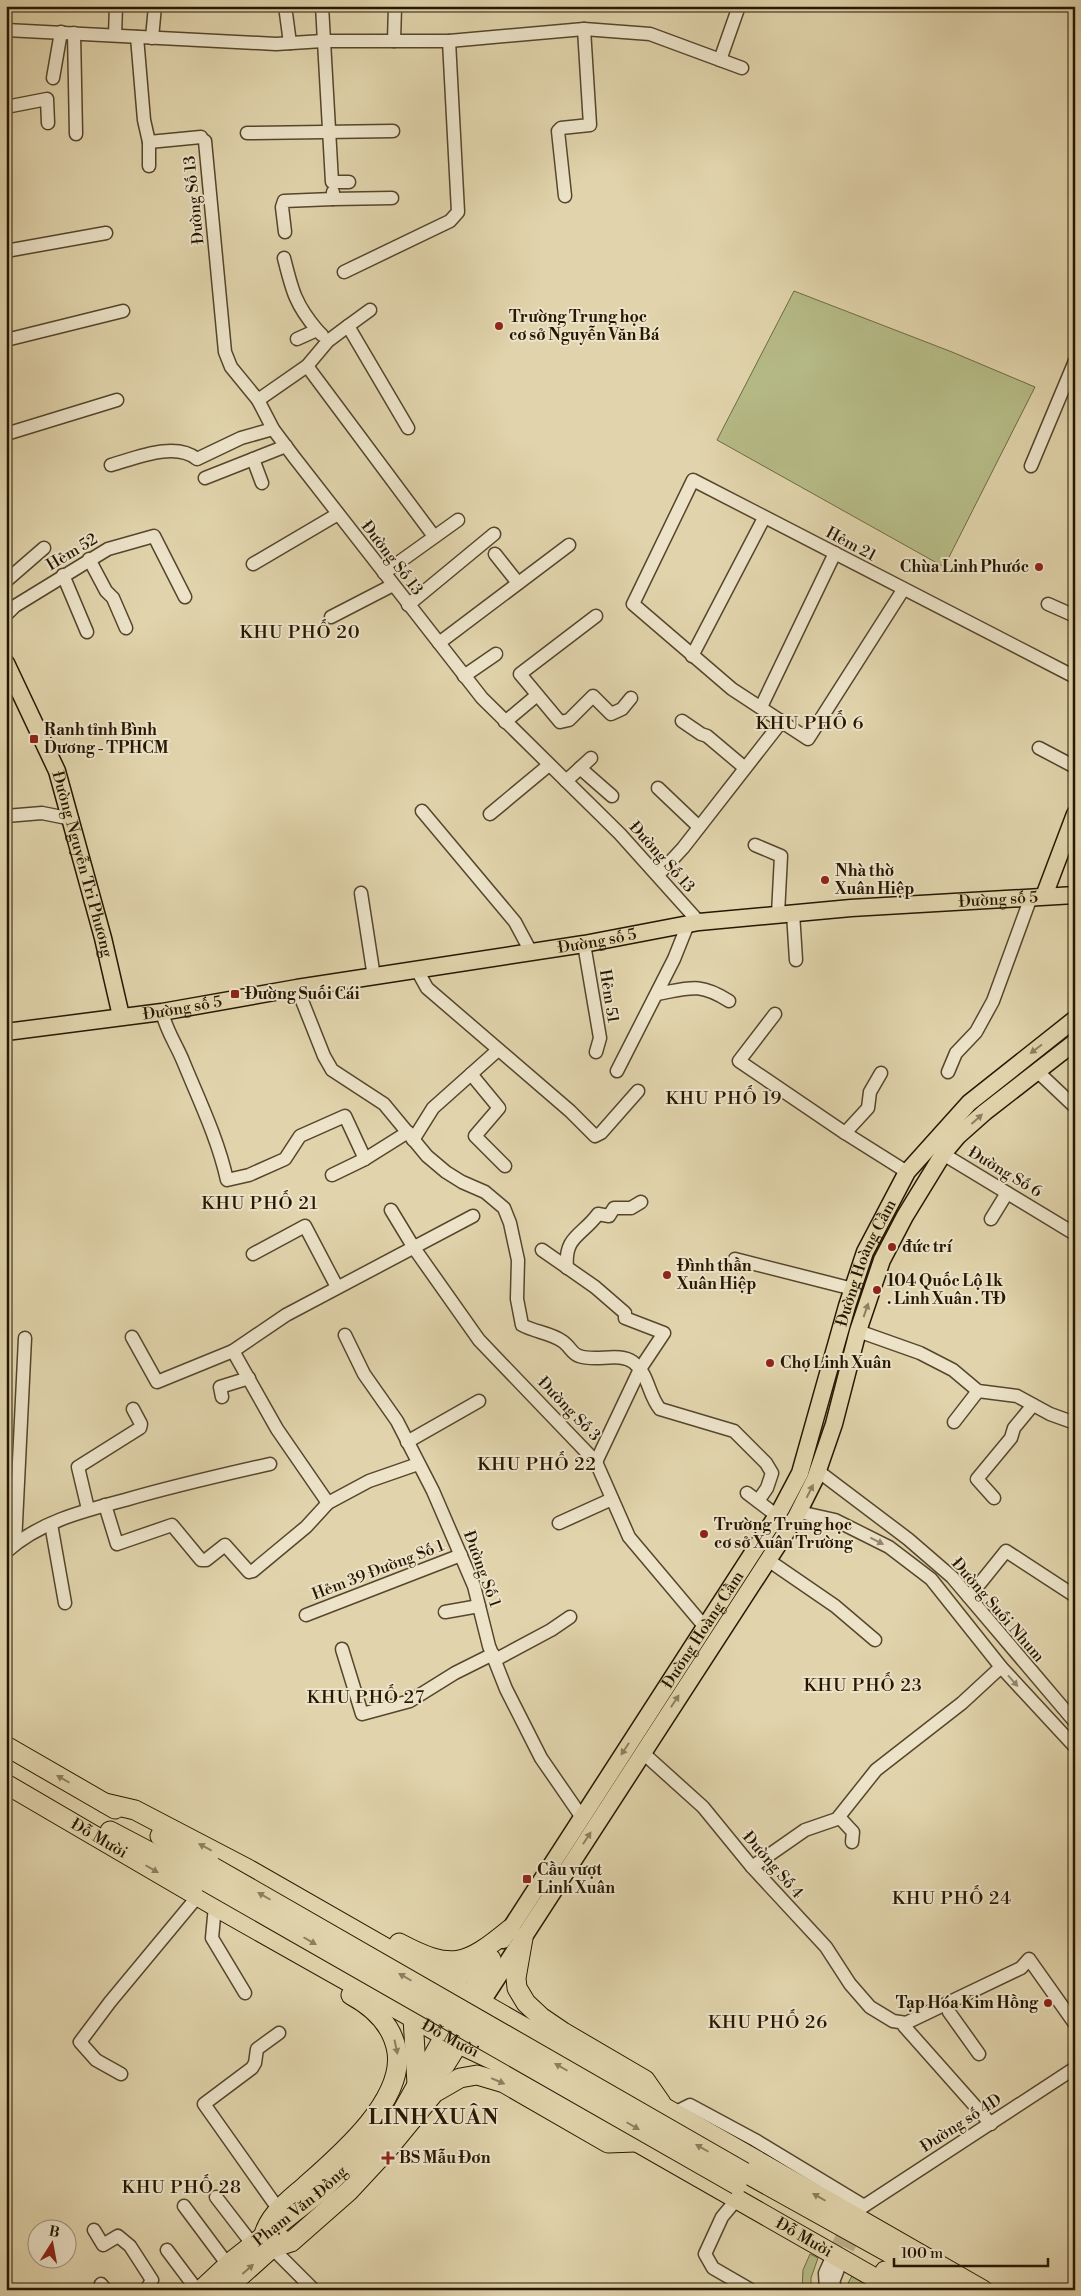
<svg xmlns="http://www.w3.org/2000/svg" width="1081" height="2296" font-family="'Libre Bodoni',serif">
<rect width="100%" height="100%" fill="#e1d4ac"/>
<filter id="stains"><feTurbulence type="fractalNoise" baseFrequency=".004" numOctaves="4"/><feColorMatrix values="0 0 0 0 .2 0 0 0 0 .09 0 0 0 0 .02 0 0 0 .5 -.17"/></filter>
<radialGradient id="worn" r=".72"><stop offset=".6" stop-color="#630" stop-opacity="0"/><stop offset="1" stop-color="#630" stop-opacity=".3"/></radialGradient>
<g fill="#b6bc87" stroke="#6e6a44">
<polygon points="794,291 952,352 1035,387 944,567 717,440"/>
<polygon points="810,2254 818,2258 811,2278 811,2290 802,2290 803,2270"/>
<polygon points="852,2276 876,2290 859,2290 848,2283"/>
</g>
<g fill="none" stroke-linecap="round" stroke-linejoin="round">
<g stroke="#bcae8a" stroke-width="12" stroke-dasharray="12 6" stroke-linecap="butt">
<polyline points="830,2261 848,2223"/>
<polyline points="840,2265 859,2227"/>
</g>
<g stroke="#55462c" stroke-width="15">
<g id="minor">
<polyline points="285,6 290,43"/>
<polyline points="322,6 332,182 349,182"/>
<polyline points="6,30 276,44 323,41 449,41 584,29 650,34 742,68"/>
<polyline points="74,33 76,134"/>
<polyline points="115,35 116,6"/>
<polyline points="137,37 144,120 149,142 201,137"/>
<polyline points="152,38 155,6"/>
<polyline points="394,41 395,6"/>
<polyline points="720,60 739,6"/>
<polyline points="53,78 61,32"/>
<polyline points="6,107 47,99 48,123"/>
<polyline points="247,133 393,131"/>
<polyline points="205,141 225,352 231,367 258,400 273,429 294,457 482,698 620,834 699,922"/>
<polyline points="149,142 149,166"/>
<polyline points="333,192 333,199 392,198"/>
<polyline points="565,196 558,131 561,128 590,125 584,29"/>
<polyline points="285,232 282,207 284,201 333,199"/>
<polyline points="6,251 106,233"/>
<path d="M284 258C292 290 295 304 317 330"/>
<polyline points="344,272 450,221 458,212 449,41"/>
<polyline points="348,326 370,310"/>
<polyline points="297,339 317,330 322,335"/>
<polyline points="6,340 123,311"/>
<polyline points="307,366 433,535"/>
<polyline points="258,400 307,366 328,341 348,326 408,428"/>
<polyline points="6,434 117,400"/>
<polyline points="253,459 262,483"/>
<path d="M111 465C136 458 175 441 197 459L241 438 273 429"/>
<polyline points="1031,466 1075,361"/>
<polyline points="205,478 286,446"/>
<polyline points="495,554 518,583"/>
<polyline points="89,559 106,591 113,598 126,628"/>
<polyline points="253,564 338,514"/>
<polyline points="384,573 458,520"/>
<polyline points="63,575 87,632"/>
<polyline points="6,581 44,548"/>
<polyline points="903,590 808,739 732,689 633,604 693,480 1075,677"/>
<polyline points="1048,604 1075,616"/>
<polyline points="408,605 494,534"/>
<polyline points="6,615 15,606 108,549 154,536 185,597"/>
<polyline points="596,616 520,674 560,722 569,720 593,696 611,714 622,709 631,698"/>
<polyline points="331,617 393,585"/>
<polyline points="439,643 569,545"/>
<polyline points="692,656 764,518"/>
<polyline points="464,676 496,654"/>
<polyline points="761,707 835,553"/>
<polyline points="682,721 701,734 707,736 745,768"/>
<polyline points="505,722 536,696"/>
<polyline points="1039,748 1075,767"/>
<polyline points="580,768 612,796"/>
<polyline points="566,781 591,758"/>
<polyline points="658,788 699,827"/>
<polyline points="422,811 515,922 531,952"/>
<polyline points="490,814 549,765"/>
<polyline points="6,816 42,813 72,819"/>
<polyline points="755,845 781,856 778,914"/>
<polyline points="658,875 683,848 782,721"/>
<polyline points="361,893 374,977"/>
<polyline points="793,913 796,960"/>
<polyline points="584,944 600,1038 596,1052"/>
<polyline points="417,970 427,988 570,1111 595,1136 601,1133 638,1091"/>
<path d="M297 988 324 1056 332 1070 384 1104 427 1156 446 1172 462 1182 485 1192 504 1208 510 1223 518 1260 517 1299 522 1325C535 1332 551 1333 562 1341 569 1345 572 1354 579 1356 596 1362 619 1352 633 1362 649 1374 648 1395 660 1409L734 1431 766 1463 772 1473 767 1488 758 1501"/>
<path d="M657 994C690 988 699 982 729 1001"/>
<path d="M162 1012C166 1030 176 1044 183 1061 199 1100 218 1139 227 1180L249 1175 285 1159 300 1136 345 1116 365 1159"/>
<polyline points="775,1014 739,1061 845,1133 907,1172"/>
<polyline points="617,1071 674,959 688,924"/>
<polyline points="1037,1071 1075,1107"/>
<polyline points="948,1072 956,1053 976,1032 993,1001 1031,897"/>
<polyline points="471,1074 499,1108 475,1136 505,1166"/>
<polyline points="845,1133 868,1108 870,1092 881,1073"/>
<polyline points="413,1140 433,1108 498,1050"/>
<polyline points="943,1154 1075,1234"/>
<polyline points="332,1175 365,1159 408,1132"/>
<polyline points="391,1210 414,1248 479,1340 596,1462 629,1537 704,1626"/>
<polyline points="991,1219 1007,1193"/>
<polyline points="542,1250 595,1287 625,1313 625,1318 664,1333 640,1369 596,1462"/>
<polyline points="253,1254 305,1226 337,1287"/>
<polyline points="735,1259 853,1289"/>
<path d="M567 1268C564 1236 582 1236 598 1214L609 1216 614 1208H631L641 1202"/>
<polyline points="858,1331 920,1353 953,1370 978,1391 1017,1396 1050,1414 1075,1423"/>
<polyline points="345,1335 364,1374 397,1421 433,1491 474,1586 489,1646 506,1689 541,1758 581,1816"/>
<polyline points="132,1337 157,1382 233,1351"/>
<polyline points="222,1397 220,1387 249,1378"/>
<polyline points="954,1422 978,1391"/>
<polyline points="407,1442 479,1401"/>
<polyline points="818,1471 908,1539 952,1577 1075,1722"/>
<polyline points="747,1493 776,1515"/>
<polyline points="994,1498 977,1479 1011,1438 1014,1428 1033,1405"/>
<polyline points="328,1503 277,1429 233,1351 286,1315 473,1216"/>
<polyline points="105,1505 117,1544 172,1525 201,1560 206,1560 225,1545 249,1572 253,1571 306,1527 328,1503 369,1481 418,1464"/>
<polyline points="88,1509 78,1467 140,1428 141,1424 133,1409"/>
<polyline points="799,1512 835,1520 889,1547 931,1579 1001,1667 1075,1747"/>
<polyline points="559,1523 612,1499"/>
<polyline points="51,1524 65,1603"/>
<polyline points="15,1544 25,1338"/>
<path d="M6 1552C39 1522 83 1511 125 1500 173 1486 221 1475 270 1464"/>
<polyline points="768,1560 835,1606 875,1640"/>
<polyline points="969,1597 1006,1551 1075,1596"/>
<polyline points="445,1612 479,1606"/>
<polyline points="306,1615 461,1555"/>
<polyline points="342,1649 362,1714 410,1701 455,1673 493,1654"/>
<polyline points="495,1660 551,1630 570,1617"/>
<polyline points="642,1752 703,1807 752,1867 826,1947 850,1984 870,2007 893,2021 906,2023 1021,1968 1029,1959 1075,2024"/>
<polyline points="839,1817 853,1832 852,1842"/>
<polyline points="752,1867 805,1830 837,1819 876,1770 962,1703 1001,1667"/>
<polyline points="215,1906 212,1938 245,1993"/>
<polyline points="947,2004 949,2012 979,2054"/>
<polyline points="906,2023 904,2026 991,2124"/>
<polyline points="121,2074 96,2060 80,2042 110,2002 198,1896"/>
<polyline points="674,2113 690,2105 755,2140 864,2206"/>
<polyline points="216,2197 253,2245"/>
<polyline points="737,2199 722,2217 705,2254 713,2268 751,2290"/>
<polyline points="184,2206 228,2265"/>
<polyline points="855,2209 864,2206 1075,2068"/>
<polyline points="279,2210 204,2104 252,2068 255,2063 257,2049 279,2033"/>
<polyline points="94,2230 103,2245 118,2236 130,2246 152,2280 146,2290"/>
<polyline points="272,2248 314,2290"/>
<polyline points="167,2250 197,2290"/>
<polyline points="101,2284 106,2290"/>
<polyline points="826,2290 825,2273 830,2262"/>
<polyline points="836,2290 833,2282 838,2269"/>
</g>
</g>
<g stroke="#261701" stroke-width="19">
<g id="major">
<path id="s1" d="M6 663 57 771 103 938 121 1016"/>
<polyline points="1044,896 1075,814"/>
<path id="s2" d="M6 1032 162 1012 297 988 584 944 699 922 851 908 1075 895"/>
<path id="s3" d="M503 1940 781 1509 800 1473 847 1306 865 1252 907 1172 969 1103 1075 1019"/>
<polyline points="468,1995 490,1961"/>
<polyline points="481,2003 796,1517 815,1479 834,1424 858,1331 882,1260 905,1216 943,1154 958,1136 985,1112 1075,1042"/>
</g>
</g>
<g stroke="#261701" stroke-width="21">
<g id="highway">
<polyline points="6,1746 115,1809"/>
<path id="s4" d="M6 1784 225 1912 459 2044 495 2061 896 2290"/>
<polyline points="105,1803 135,1810 248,1869 983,2290"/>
<polyline points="110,1831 207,1882"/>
<polyline points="160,1836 213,1867"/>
<polyline points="523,1938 516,1978 517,1988 526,2003 541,2017 563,2032 645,2080 661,2103"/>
<path d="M399 1943C452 1971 465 1966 510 1929"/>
<polyline points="437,1980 475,1971 491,1959"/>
<polyline points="420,2082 445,2065 465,2033"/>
<polyline points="417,2084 413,2018 418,2010"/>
<polyline points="389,2135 450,2026"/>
<polyline points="744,2172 956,2290"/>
<path d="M263 2238C268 2215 288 2201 305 2186 339 2156 404 2101 397 2052 393 2026 373 2007 351 1995"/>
<polyline points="272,2248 291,2242 349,2191 388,2149 434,2093 460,2078 477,2075 504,2083 608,2143 635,2142"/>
<polyline points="885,2271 918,2290"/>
<path id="s5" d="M201 2290 232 2261 321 2191 394 2121"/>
<polyline points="225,2290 282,2239"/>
</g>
</g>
<use href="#minor" stroke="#ece3c9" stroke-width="12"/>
<use href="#major" stroke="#e1d4ac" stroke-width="16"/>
<use href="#highway" stroke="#e1d4ac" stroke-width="19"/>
<g stroke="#261701" stroke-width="21" stroke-linecap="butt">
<g id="highway-bridge">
<polyline points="213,1867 744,2172"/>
<polyline points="207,1882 737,2185"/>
</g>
</g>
<use href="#highway-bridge" stroke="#e1d4ac" stroke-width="19"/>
</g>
<defs><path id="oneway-solid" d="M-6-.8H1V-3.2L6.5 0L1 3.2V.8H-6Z" transform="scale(1.25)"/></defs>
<g fill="#8d7f5f">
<use href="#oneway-solid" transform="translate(1036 1049) rotate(143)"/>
<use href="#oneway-solid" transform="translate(977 1119) rotate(-42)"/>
<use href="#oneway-solid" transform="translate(866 1310) rotate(-71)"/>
<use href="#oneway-solid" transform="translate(810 1491) rotate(-63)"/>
<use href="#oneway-solid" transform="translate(675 1701) rotate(-57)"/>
<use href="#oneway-solid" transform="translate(625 1749) rotate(123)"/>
<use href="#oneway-solid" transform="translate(63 1779) rotate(-150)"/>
<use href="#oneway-solid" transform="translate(587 1838) rotate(-57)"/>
<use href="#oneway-solid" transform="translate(205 1847) rotate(-152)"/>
<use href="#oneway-solid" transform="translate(152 1869) rotate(30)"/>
<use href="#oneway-solid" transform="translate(264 1896) rotate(-150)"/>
<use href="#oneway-solid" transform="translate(310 1941) rotate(30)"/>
<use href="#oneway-solid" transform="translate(405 1977) rotate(-150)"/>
<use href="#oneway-solid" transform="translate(396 2047) rotate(78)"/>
<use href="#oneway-solid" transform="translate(561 2067) rotate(-150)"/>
<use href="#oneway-solid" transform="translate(498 2081) rotate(23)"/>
<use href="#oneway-solid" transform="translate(633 2126) rotate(30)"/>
<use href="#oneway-solid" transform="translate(702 2148) rotate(-150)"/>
<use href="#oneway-solid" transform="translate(819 2197) rotate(-150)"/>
<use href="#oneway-solid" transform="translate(248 2269) rotate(-41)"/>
</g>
<g fill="#93876f">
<use href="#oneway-solid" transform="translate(877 1541) rotate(27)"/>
<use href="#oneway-solid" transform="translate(1013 1681) rotate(48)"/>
</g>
<g fill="#8f2418" stroke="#ece3c9" stroke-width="2">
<circle cx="499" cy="326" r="5"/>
<circle cx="1039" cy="567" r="5"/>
<rect x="29" y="734" width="10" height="10" rx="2.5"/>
<circle cx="825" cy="880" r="5"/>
<rect x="230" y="989" width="10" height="10" rx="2.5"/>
<circle cx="892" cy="1247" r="5"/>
<circle cx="667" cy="1275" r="5"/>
<circle cx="877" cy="1290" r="5"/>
<circle cx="770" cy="1363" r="5"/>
<circle cx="704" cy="1534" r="5"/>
<rect x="522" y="1874" width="10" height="10" rx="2.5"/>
<circle cx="1048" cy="2003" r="5"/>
<path d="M385.5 2150.5h5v5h5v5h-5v5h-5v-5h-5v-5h5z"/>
</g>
<g text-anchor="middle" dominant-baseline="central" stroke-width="4" stroke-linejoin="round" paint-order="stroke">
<g font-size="16" fill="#261701" stroke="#ece3c9">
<text transform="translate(194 200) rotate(-96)">Đường Số 13</text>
<text transform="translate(851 544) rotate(28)">Hẻm 21</text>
<text transform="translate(72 552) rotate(-31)">Hẻm 52</text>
<text transform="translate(392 558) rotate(52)">Đường Số 13</text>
<text transform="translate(662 857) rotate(48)">Đường Số 13</text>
<text stroke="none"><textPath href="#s1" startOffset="216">Đường Nguyễn Tri Phương</textPath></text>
<text stroke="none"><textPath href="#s2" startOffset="1002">Đường số 5</textPath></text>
<text stroke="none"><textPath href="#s2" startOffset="598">Đường số 5</textPath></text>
<text transform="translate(609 996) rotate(81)">Hẻm 51</text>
<text stroke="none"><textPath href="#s2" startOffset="178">Đường số 5</textPath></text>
<text transform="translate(1005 1172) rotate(31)">Đường Số 6</text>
<text stroke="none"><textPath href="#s3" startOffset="774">Đường Hoàng Cầm</textPath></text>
<text transform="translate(569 1409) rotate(46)">Đường Số 3</text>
<text transform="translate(482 1569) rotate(70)">Đường Số 1</text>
<text transform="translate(378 1570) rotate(-21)">Hẻm 39 Đường Số 1</text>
<text transform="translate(998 1610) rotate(49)">Đường Suối Nhum</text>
<text stroke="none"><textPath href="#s3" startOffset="369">Đường Hoàng Cầm</textPath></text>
<text stroke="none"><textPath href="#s4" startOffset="108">Đỗ Mười</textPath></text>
<text transform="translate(773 1865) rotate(49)">Đường Số 4</text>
<text stroke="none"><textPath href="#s4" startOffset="512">Đỗ Mười</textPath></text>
<text transform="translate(961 2123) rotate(-33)">Đường số 4D</text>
<text stroke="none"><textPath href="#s5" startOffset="130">Phạm Văn Đồng</textPath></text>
<text stroke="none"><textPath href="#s4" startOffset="918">Đỗ Mười</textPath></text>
</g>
<g font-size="16" font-weight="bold" fill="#261701" stroke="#ece3c9" text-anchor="start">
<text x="509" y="317">Trường Trung học<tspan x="509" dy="18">cơ sở Nguyễn Văn Bá</tspan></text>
<text x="1029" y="567" text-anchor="end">Chùa Linh Phước</text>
<text x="44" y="730">Ranh tỉnh Bình<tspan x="44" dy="18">Dương - TPHCM</tspan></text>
<text x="835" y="871">Nhà thờ<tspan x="835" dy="18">Xuân Hiệp</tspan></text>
<text x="245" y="994">Đường Suối Cái</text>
<text x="902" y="1247">đức trí</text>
<text x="677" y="1266">Đình thần<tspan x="677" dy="18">Xuân Hiệp</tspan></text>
<text x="887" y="1281">104 Quốc Lộ 1k<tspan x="887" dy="18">. Linh Xuân . TĐ</tspan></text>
<text x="780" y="1363">Chợ Linh Xuân</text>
<text x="714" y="1525">Trường Trung học<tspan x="714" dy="18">cơ sở Xuân Trường</tspan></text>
<text x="537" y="1870">Cầu vượt<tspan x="537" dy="18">Linh Xuân</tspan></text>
<text x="1038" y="2003" text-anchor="end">Tạp Hóa Kim Hồng</text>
<text x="399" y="2158">BS Mẫu Đơn</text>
</g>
<g font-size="18" letter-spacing="1" fill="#261701" stroke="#ece3c9">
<text x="300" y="632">KHU PHỐ 20</text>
<text x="810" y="723">KHU PHỐ 6</text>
<text x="724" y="1098">KHU PHỐ 19</text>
<text x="260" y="1203">KHU PHỐ 21</text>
<text x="537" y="1464">KHU PHỐ 22</text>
<text x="863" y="1685">KHU PHỐ 23</text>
<text x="366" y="1697">KHU PHỐ 27</text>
<text x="952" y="1898">KHU PHỐ 24</text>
<text x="768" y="2022">KHU PHỐ 26</text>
<text x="182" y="2187">KHU PHỐ 28</text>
</g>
<g font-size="21" font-weight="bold" letter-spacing="1" fill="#261701" stroke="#ece3c9">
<text x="434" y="2118">LINH XUÂN</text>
</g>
</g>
<rect width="1081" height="2296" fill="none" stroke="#e1d4ac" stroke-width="25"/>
<rect x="8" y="8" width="1066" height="2281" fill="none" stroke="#261701" stroke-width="2.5"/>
<rect x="12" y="12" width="1056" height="2271" fill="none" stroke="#261701"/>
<g transform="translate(52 2244) rotate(11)"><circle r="24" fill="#ece3c9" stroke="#9d9179"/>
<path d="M0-4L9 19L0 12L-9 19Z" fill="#8f2418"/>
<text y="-8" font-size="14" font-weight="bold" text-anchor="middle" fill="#261701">B</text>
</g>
<path d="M894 2258v8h154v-8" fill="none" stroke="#261701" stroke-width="2.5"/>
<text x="901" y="2258" font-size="15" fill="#261701" stroke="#ece3c9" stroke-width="4" paint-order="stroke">100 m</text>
<rect width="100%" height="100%" filter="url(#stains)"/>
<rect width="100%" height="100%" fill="url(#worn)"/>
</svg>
